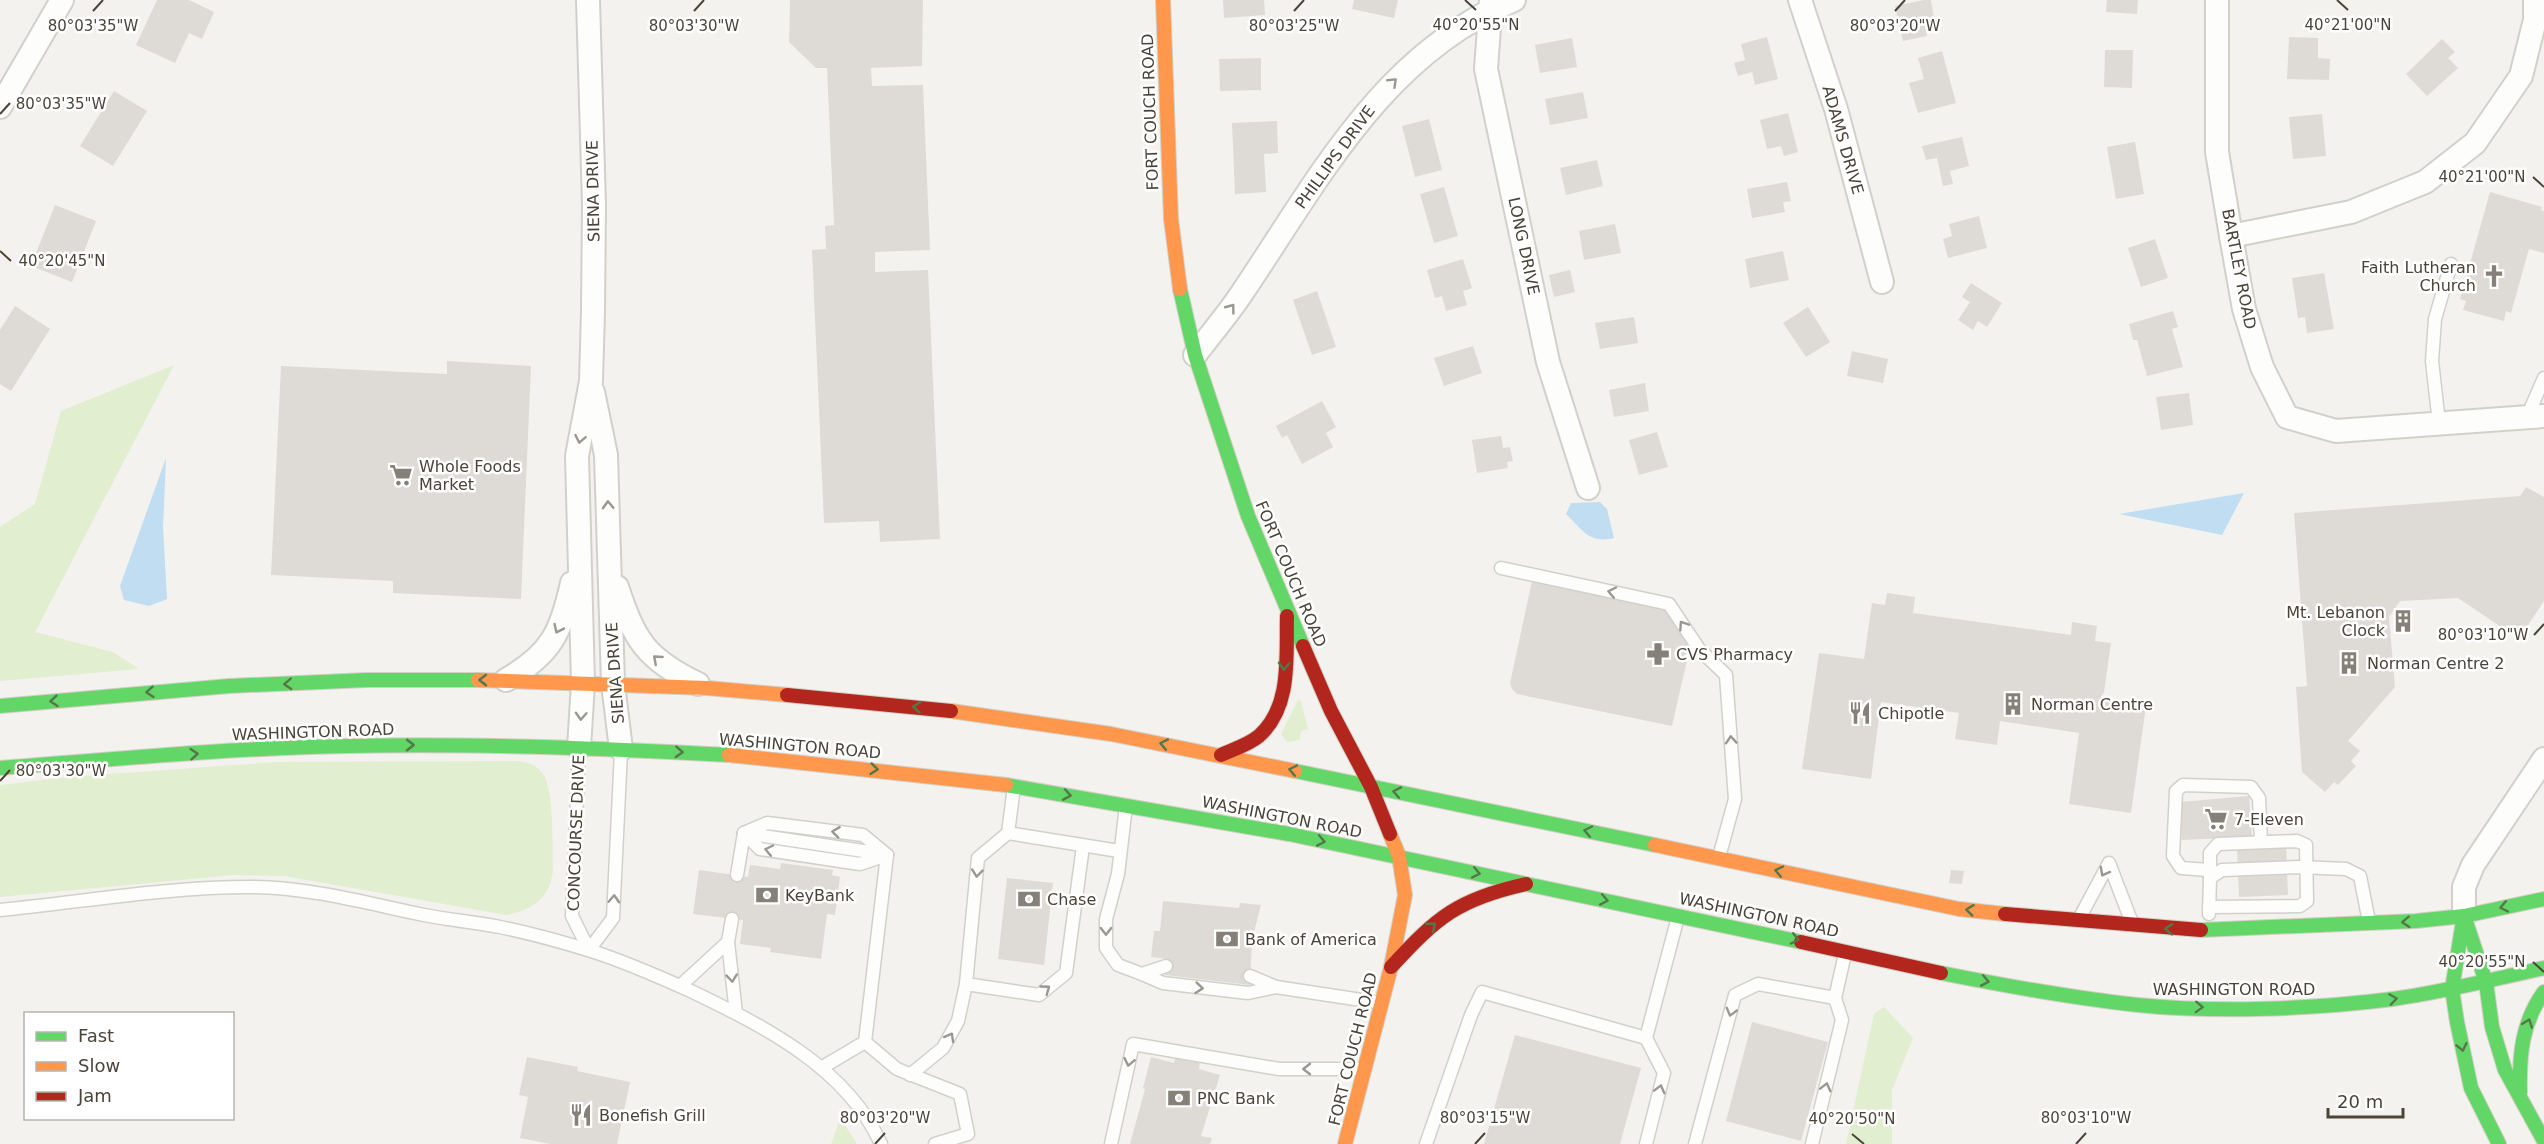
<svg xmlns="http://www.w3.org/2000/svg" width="2544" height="1144" font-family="'DejaVu Sans',sans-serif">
<rect width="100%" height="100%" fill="#f4f2ee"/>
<g fill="#e1eecf">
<polygon points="174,365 35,632 113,652 139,669 0,681 0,527 35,504 61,411"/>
<polygon points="1298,700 1301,701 1308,729 1301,731 1300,740 1287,742 1281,734"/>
<path d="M517 761C527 763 536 764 542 773 555 788 552 850 553 871 549 899 533 909 507 915L284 876 234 875 0 897V785L68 777 276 762Z"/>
<polygon points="1884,1007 1913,1038 1892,1090 1892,1144 1846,1144 1874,1014"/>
<polygon points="840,1119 841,1119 857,1144 831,1144"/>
</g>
<g fill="#c0ddf1">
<polygon points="166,458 163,527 167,599 149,606 124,600 120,586"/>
<polygon points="2244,493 2222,535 2119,514"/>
<path d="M1600 502 1607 509 1614 538C1589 544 1583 530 1566 514L1571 503Z"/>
</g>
<g fill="#dedbd6">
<polygon points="157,0 189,0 214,12 202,39 189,33 175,63 136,45"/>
<polygon points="790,0 923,0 922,66 871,68 872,86 923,85 930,250 875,252 875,272 928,270 940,539 880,542 879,521 824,523 812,250 826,249 825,226 834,225 827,68 816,68 789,42"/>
<polygon points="1223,0 1264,0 1265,15 1224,18"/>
<polygon points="1354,0 1398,0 1394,18 1352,9"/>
<polygon points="1924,0 1931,0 1934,19 1924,21 1927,36 1903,41 1895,6"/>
<polygon points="2107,0 2138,0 2137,14 2106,12"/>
<polygon points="1767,37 1778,79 1755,85 1752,72 1738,76 1734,63 1745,60 1741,44"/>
<polygon points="2289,37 2318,38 2318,58 2330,59 2329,80 2287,79"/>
<polygon points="1572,38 1577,67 1540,73 1535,45"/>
<polygon points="2442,39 2455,52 2448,58 2458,68 2427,96 2406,74"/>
<polygon points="2105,50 2133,50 2132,88 2104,87"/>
<polygon points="1942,51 1956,103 1918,113 1909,83 1924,79 1918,58"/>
<polygon points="1261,58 1261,90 1220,91 1219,59"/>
<polygon points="114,91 147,111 113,166 80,146"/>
<polygon points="1583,92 1588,118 1550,125 1545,99"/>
<polygon points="1788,113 1798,152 1784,156 1781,146 1767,149 1760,120"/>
<polygon points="2322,114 2326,156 2293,159 2289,117"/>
<polygon points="1429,119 1442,170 1415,177 1402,126"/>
<polygon points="1277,121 1278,153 1264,154 1266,192 1235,194 1232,123"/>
<polygon points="1962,137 1969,166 1950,171 1953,184 1943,186 1937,158 1926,160 1922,146"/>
<polygon points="2135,142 2144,194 2116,199 2107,147"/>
<polygon points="1597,160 1603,186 1566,195 1560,168"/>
<polygon points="1787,182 1791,201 1783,202 1785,212 1752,218 1747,189"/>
<polygon points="1444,187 1458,236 1434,243 1420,194"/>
<polygon points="2490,192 2542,207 2541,210 2544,211 2544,253 2529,249 2511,313 2506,311 2504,321 2463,310 2466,301 2460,299"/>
<polygon points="55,205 96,221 72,282 31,266"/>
<polygon points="1979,216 1987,248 1948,258 1943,239 1952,236 1949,224"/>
<polygon points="1615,224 1621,253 1584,260 1579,231"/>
<polygon points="2155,239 2168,278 2141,287 2128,248"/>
<polygon points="1783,251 1789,280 1750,288 1745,259"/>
<polygon points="1463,259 1472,288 1463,291 1467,305 1446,311 1442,296 1435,298 1427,270"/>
<polygon points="1570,270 1575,292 1554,297 1549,275"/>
<polygon points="2324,273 2334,329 2307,333 2305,317 2298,318 2292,278"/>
<polygon points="1971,283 2002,303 1987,327 1978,321 1973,330 1958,320 1970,302 1962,297"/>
<polygon points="1317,291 1336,347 1312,355 1293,300"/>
<polygon points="15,306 50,329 11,391 0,384 0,330"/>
<polygon points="1808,307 1830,342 1806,357 1783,323"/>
<polygon points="2173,311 2178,327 2172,329 2183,367 2147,376 2137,340 2133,340 2129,324"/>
<polygon points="1634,317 1638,343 1600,349 1595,323"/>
<polygon points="1473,346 1482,373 1444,386 1434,358"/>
<polygon points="1852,351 1888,359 1883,383 1847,376"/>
<polygon points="447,361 531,366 521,599 393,593 393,581 271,575 281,366 447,374"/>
<polygon points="1645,383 1649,411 1614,417 1609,390"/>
<polygon points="2189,393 2193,425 2161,430 2156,397"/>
<polygon points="1322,401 1336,427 1326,433 1333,447 1302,464 1287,435 1282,438 1276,426"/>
<polygon points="1657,432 1668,467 1639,475 1629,440"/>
<polygon points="1501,436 1503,448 1510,447 1513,461 1507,462 1508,468 1477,473 1472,440"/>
<polygon points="2526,487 2544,497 2544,601 2519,639 2458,598 2400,601 2389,617 2395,687 2348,741 2360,751 2351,761 2356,766 2338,785 2334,782 2325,792 2302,772 2296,687 2307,686 2294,513 2520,496"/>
<polygon points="1532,581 1667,610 1690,647 1672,726 1517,694 1512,689 1510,683"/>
<polygon points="1887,593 1915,597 1913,613 2071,635 2072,622 2097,626 2095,641 2111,643 2104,692 2100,699 2146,706 2131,813 2069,804 2079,733 2000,721 1997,745 1955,739 1959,713 1881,702 1871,779 1802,769 1819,653 1864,659 1872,603 1885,605"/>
<polygon points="2249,796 2252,837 2182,840 2180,802"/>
<polygon points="2286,843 2288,895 2239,897 2237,847"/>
<polygon points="781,863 833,870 832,875 840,877 835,915 827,914 821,959 770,952 771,948 740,944 743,920 693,914 699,870 748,877 750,865 780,869"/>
<polygon points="1951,870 1964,871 1962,884 1949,883"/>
<polygon points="1007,878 1053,883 1044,965 998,959"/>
<polygon points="1163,901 1239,908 1240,903 1261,905 1252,940 1250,985 1165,975 1167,959 1151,957 1154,931 1160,931"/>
<polygon points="1752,1022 1828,1042 1801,1141 1726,1121"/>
<polygon points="1515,1035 1641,1068 1620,1144 1484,1144"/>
<polygon points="1176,1055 1200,1061 1199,1069 1220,1075 1201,1136 1212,1138 1210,1144 1130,1144 1145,1089 1143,1088 1151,1057 1174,1063"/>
<polygon points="527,1057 578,1067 577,1071 630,1082 617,1144 550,1144 520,1138 528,1097 519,1095"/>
</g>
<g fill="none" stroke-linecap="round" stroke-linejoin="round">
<g stroke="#d2d0cb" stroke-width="15">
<g id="lane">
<polyline points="2527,417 2544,378"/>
<polyline points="2439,423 2432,361 2435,319 2451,264"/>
<polyline points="1501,568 1669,604 1699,649 1726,675 1735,799 1719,857"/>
<polyline points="579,750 572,916 589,950 613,918 621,751"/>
<polyline points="1014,787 1008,833 978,858 966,984 1039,995 1066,973 1083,846"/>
<polyline points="1126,806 1118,874 1106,919 1106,948 1118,965 1142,974 1166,966"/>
<polyline points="744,833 767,823 863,835 887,855"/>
<polyline points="744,833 760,849 860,864 887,855"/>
<polyline points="744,833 883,854"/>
<polyline points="1008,833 1119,851"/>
<polyline points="2209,870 2181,868 2173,856 2176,791 2183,785 2251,787 2259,798 2261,842"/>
<polyline points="737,875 744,833"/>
<polyline points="2209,907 2300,906 2307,901 2306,845 2297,841 2218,844 2210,853 2210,878"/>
<path d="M0 910C82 902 166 887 249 887 308 887 366 903 424 915 449 920 475 922 500 927 529 933 559 941 588 950 624 961 660 977 695 993 765 1027 847 1068 881 1144"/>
<polyline points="2209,914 2210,878 2222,870 2299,867 2346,869 2360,876 2369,922"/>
<polyline points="2080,917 2109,863 2132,923"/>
<polyline points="732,919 728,942 736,1013"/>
<polyline points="1142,974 1163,983 1248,993 1276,987"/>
<polyline points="1250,976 1276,987 1381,1003"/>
<polyline points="680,986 728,942"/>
<polyline points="1646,1038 1664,1073 1646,1144"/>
<polyline points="865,1042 897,1069 960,1094 968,1134 935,1144"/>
<polyline points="821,1068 865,1042 887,855"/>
<polyline points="910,1075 943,1048 958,1021 966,984"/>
<polyline points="1111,1144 1133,1044 1279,1069 1361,1069"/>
<polyline points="1426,1144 1471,1015 1482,992 1646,1038 1678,917"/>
<polyline points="1695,1144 1735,995 1758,984 1835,998"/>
<polyline points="1812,1144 1842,1020 1835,998 1845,954"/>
</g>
</g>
<g stroke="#d2d0cb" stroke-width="26">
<g id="street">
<polyline points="1491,0 1486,69 1548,362 1588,488"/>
<polyline points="1800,0 1836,109 1882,282"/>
<polyline points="2217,0 2217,152 2231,236 2244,309 2262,367 2287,417 2336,431 2544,416"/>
<polyline points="0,107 62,0"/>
<polyline points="2231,236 2351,212 2425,182 2475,143 2521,76 2535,20 2535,0"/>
<path d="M1195 355C1211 334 1228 314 1242 293 1317 182 1383 53 1514 0"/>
<polyline points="593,392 606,455 613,684 621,749"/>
<path d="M617 587C635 641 645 658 698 684"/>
<path d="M506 680C551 654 561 633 572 583"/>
<polyline points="579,748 583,683 577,456 591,381 593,312 594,205 588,0"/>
<polyline points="2464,916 2464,887 2473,865 2544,759"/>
</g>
</g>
<g stroke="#d3cfc5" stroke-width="16">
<g id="fast">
<polyline points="1180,289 1195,355 1248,516 1303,646"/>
<polyline points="0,706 229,686 367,680 478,680"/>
<path d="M0 768C116 759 232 748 348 746 475 743 602 748 729 755"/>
<polyline points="1295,771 1655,845"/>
<polyline points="1006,785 1289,834 1801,942"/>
<polyline points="2464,916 2486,982 2492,1027 2505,1070 2544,1141"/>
<polyline points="2463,921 2452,989 2457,1022 2471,1088 2499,1144"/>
<polyline points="2201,930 2416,921 2464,916 2544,899"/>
<path d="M1941 973C2006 986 2072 998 2138 1005 2218 1013 2313 1009 2393 999 2444 992 2494 979 2544 968"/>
<path d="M2520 1092C2519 1055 2522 1022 2544 992"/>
</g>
</g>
<g stroke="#d3cfc5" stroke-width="16">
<g id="slow">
<polyline points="1163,0 1171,219 1180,289"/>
<polyline points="478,680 707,688 787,695"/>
<polyline points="951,711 1111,734 1295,771"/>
<polyline points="729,755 1006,785"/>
<polyline points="1655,845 1959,909 2005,914"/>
<polyline points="1345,1144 1391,967 1405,895 1399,856 1390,834"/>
</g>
</g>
<g stroke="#d3cfc5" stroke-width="16">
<g id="jam">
<polyline points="1303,646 1331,711 1371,787 1390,834"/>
<polyline points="787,695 951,711"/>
<path d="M1221 755C1234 749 1248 745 1259 736 1292 707 1286 656 1287 616"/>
<polyline points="2005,914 2201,930"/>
<polyline points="1801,942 1941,973"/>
<path d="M1391 967C1437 917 1458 899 1526 884"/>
</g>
</g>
<use href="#lane" stroke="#fdfdfc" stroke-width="12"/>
<use href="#street" stroke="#fdfdfc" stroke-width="22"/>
<use href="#fast" stroke="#63d668" stroke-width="14"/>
<use href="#slow" stroke="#ff974d" stroke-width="14"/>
<use href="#jam" stroke="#b3261e" stroke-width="14"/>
</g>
<defs><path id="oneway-chevron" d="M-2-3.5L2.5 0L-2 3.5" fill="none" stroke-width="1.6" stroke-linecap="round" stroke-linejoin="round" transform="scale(1.5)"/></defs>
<g stroke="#9b9791">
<use href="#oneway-chevron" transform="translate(1393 82) rotate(-44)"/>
<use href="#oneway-chevron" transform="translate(1231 308) rotate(-53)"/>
<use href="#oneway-chevron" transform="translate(580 439) rotate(101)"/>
<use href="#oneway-chevron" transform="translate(608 505) rotate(-92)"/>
<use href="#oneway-chevron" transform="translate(1612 592) rotate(-168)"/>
<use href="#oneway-chevron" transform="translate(1683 625) rotate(-124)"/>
<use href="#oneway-chevron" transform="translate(558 629) rotate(116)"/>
<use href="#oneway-chevron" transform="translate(657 659) rotate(-139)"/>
<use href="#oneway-chevron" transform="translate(581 716) rotate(93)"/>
<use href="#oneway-chevron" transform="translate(1731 740) rotate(-94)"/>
<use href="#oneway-chevron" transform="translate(836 832) rotate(-173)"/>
<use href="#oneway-chevron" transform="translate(769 850) rotate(-168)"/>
<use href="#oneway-chevron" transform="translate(2104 872) rotate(119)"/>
<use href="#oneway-chevron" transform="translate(977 873) rotate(96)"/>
<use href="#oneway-chevron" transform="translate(614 899) rotate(-87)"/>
<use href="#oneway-chevron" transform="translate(1106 931) rotate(90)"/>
<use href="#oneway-chevron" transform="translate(732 978) rotate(84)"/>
<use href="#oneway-chevron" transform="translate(1199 988) rotate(6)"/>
<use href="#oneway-chevron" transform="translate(1046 989) rotate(-36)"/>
<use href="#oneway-chevron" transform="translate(1731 1012) rotate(105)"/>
<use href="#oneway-chevron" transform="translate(950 1037) rotate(-61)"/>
<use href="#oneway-chevron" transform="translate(1129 1062) rotate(102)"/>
<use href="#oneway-chevron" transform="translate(1307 1069) rotate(180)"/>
<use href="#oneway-chevron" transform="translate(1826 1087) rotate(-76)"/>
<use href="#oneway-chevron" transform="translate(1660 1089) rotate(-76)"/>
</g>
<g stroke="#537749">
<use href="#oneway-chevron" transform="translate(1284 666) rotate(93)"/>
<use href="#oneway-chevron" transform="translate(483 680) rotate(-180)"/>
<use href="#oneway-chevron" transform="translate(288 684) rotate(177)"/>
<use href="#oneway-chevron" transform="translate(150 692) rotate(175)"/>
<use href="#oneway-chevron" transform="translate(54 701) rotate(175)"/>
<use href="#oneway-chevron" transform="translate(917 707) rotate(-174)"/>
<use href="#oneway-chevron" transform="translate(1164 744) rotate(-169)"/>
<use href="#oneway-chevron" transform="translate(410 745)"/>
<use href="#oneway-chevron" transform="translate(679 752) rotate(3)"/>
<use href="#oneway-chevron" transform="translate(194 754) rotate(-4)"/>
<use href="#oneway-chevron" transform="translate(874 769) rotate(6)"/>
<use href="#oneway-chevron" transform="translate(1293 770) rotate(-168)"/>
<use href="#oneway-chevron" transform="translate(1397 792) rotate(-169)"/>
<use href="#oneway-chevron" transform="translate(1067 795) rotate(10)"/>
<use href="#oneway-chevron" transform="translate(1588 831) rotate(-168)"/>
<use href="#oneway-chevron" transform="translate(1321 841) rotate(11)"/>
<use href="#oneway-chevron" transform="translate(1779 871) rotate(-168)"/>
<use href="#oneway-chevron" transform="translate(1476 873) rotate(12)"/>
<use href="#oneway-chevron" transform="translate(1604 900) rotate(11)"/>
<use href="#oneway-chevron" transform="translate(2504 907) rotate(168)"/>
<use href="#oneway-chevron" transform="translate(1970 910) rotate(-173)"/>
<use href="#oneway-chevron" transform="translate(2406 922) rotate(177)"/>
<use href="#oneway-chevron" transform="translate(1432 926) rotate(-39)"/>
<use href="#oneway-chevron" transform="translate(2169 929) rotate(-177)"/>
<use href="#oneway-chevron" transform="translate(1795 939) rotate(12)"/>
<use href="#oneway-chevron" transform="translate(1985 981) rotate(11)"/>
<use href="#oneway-chevron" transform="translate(2393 999) rotate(-8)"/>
<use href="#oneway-chevron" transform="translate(2199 1007) rotate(2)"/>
<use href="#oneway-chevron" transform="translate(2528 1023) rotate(-69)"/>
<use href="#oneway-chevron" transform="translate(2462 1047) rotate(78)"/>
</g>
<path fill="none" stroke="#4b4439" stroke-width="2" d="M1465 0 1476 10M2337 0 2348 10M93 11 103 0M694 11 704 0M1294 11 1304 0M1895 11 1905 0M0 114 10 103M2533 177 2544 187M0 251 11 261M2534 635 2544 624M0 781 10 770M2533 962 2544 972M1852 1134 1864 1144M875 1144 885 1133M1475 1144 1485 1133M2076 1144 2086 1133"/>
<defs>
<g id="church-bare" transform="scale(1.8)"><path d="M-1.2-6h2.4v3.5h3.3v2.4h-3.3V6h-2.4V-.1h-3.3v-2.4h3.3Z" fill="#868178" stroke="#fff" stroke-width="2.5" paint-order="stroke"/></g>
<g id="supermarket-bare" transform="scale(1.8)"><path d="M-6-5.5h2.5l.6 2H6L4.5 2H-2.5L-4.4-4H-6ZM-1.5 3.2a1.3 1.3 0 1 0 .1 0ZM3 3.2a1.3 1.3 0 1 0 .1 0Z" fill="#868178" stroke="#fff" stroke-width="2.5" paint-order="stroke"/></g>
<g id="building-bare" transform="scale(1.8)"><path d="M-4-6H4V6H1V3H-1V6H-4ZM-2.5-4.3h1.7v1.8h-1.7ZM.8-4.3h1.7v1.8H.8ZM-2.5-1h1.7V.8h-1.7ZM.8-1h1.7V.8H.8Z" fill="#868178" stroke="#fff" stroke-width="2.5" paint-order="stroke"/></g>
<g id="pharmacy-bare" transform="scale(1.8)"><path d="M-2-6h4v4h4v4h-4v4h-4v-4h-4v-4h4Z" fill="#868178" stroke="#fff" stroke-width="2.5" paint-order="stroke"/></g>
<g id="restaurant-bare" transform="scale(1.8)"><path d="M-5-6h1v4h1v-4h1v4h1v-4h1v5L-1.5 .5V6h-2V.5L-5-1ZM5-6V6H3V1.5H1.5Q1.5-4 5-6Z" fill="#868178" stroke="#fff" stroke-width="2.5" paint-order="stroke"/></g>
<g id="bank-bare" transform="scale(1.8)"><path d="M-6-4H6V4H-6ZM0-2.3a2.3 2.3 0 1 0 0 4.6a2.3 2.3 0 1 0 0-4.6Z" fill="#868178" stroke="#fff" stroke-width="2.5" paint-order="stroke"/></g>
</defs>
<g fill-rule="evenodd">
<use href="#church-bare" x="2494" y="276"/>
<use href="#supermarket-bare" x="401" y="475"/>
<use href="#building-bare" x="2403" y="621"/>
<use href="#pharmacy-bare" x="1658" y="654"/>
<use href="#building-bare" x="2349" y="663"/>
<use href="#building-bare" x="2013" y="704"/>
<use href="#restaurant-bare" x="1860" y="713"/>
<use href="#supermarket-bare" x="2216" y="819"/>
<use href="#bank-bare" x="767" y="895"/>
<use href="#bank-bare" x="1029" y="899"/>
<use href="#bank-bare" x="1227" y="939"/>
<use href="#bank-bare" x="1179" y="1098"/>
<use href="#restaurant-bare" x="581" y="1115"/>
</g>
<g text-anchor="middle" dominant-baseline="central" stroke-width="5" stroke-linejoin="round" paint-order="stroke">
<g font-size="16" fill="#4b4439" stroke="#fff">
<text transform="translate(1150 112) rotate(-92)">FORT COUCH ROAD</text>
<text transform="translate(1843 140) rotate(74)">ADAMS DRIVE</text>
<text transform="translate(1335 157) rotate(-54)">PHILLIPS DRIVE</text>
<text transform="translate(593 191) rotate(-91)">SIENA DRIVE</text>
<text transform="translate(1524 246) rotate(78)">LONG DRIVE</text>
<text transform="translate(2239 269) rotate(79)">BARTLEY ROAD</text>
<text transform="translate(1291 574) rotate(67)">FORT COUCH ROAD</text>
<text transform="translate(615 673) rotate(-94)">SIENA DRIVE</text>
<text transform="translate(313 732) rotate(-2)">WASHINGTON ROAD</text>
<text transform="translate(800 746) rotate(5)">WASHINGTON ROAD</text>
<text transform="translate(1282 817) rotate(11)">WASHINGTON ROAD</text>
<text transform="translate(576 833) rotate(-88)">CONCOURSE DRIVE</text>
<text transform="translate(1759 915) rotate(12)">WASHINGTON ROAD</text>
<text x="2234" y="989">WASHINGTON ROAD</text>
<text transform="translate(1353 1049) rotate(-76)">FORT COUCH ROAD</text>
</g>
<g font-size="16" fill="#4b4439" stroke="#fff" text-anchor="start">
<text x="2476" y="267" text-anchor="end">Faith Lutheran<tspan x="2476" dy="18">Church</tspan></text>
<text x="419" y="466">Whole Foods<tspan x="419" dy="18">Market</tspan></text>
<text x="2385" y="612" text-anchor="end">Mt. Lebanon<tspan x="2385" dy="18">Clock</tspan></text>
<text x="1676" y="654">CVS Pharmacy</text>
<text x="2367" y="663">Norman Centre 2</text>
<text x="2031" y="704">Norman Centre</text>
<text x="1878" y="713">Chipotle</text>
<text x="2234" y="819">7-Eleven</text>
<text x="785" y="895">KeyBank</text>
<text x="1047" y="899">Chase</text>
<text x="1245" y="939">Bank of America</text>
<text x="1197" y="1098">PNC Bank</text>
<text x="599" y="1115">Bonefish Grill</text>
</g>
</g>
<g font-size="15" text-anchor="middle" fill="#4b4439" stroke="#fff" stroke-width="5" stroke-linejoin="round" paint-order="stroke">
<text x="2348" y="30">40°21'00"N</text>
<text x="1476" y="30">40°20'55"N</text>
<text x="93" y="31">80°03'35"W</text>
<text x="694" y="31">80°03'30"W</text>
<text x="1294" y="31">80°03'25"W</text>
<text x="1895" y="31">80°03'20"W</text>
<text x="61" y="109">80°03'35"W</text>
<text x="2482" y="182">40°21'00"N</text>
<text x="62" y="266">40°20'45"N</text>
<text x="2483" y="640">80°03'10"W</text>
<text x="61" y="776">80°03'30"W</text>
<text x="2482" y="967">40°20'55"N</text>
<text x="885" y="1123">80°03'20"W</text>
<text x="1485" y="1123">80°03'15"W</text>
<text x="2086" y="1123">80°03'10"W</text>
<text x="1852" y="1124">40°20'50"N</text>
</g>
<rect x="24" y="1012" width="210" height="108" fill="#ffffff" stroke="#b7b4b0" stroke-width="1.5"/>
<rect x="36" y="1032" width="30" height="9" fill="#63d668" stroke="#b7b4b0" stroke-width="1.5"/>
<text x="78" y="1042" font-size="18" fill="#4b4439">Fast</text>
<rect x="36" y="1062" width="30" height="9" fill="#ff974d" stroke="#b7b4b0" stroke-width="1.5"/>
<text x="78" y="1072" font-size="18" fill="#4b4439">Slow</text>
<rect x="36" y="1092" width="30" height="9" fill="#b3261e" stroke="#b7b4b0" stroke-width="1.5"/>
<text x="78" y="1102" font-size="18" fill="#4b4439">Jam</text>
<path d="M2328 1108v9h75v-9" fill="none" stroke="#4b4439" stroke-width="3"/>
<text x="2337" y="1108" font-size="18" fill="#4b4439" stroke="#ffffff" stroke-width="4.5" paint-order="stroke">20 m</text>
</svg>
